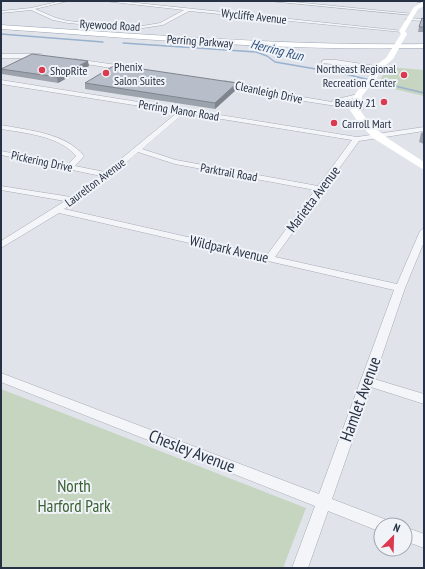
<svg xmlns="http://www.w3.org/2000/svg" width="425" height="569" font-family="'PT Sans Narrow',sans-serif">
<rect width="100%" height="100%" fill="#e0e4ea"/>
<g fill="#c5d5c0">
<polygon points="388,67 424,70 424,96 377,85"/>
<polygon points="1,389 306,508 283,568 1,568"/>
</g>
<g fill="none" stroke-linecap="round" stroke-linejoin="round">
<g stroke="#98b1ce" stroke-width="1.5">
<polyline points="1,34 103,42"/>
<polyline points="123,43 256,52 267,56 275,62 345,74 424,93"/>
</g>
<g stroke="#a5abb5" stroke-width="1">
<g id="street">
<polygon points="61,1 68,1 35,9 56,18 68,21 136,27 160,23 184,10 104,1 118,1 404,31 402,32 189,11 163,25 136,29 68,23 53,20 31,10 1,13 1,11 31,8"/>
<polygon points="269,1 284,1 414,14 412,15"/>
<polygon points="414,1 424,1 424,3"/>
<polygon points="408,18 424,19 424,21 406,20"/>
<polygon points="1,54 41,54 44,56 41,58 1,58"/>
<polygon points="75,59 124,66 127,68 124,70 73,62 72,61"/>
<polygon points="324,60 336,60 382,67 379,69 322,63 322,61"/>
<path d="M1 80 357 137 424 127V131L359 141 275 257 397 284 420 231 424 228V242L405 288 374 379 424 394V404L371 387 332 499 387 520 390 525H381V532L328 511 308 568H292L315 506 1 382V373L319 494 394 290 59 213 1 248V241L65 201 1 190V186L71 197 101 176 1 155V151L68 164 76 156C60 136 25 133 1 129V125C27 130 66 133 84 156L75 166 105 172 178 112 1 84ZM184 113 352 140 318 186 176 160 142 149ZM138 152 175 164 315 190 267 255 64 209 110 177Z"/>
<polygon points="225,81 251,85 273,92 332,102 333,100 358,94 360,95 360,97 337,102 365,108 362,110 272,96 250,89 223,84 222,83"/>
<polygon points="405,527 424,534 424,548 405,541"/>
</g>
</g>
<g stroke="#9ea8b7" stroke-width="1">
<path id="primary" d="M1 25C142 34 283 46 424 44V48C282 51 142 39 1 29Z"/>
</g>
<use href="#street" fill="#f3f5f8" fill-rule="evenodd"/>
<path fill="#fff" fill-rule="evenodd" d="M424 1V6L418 9 405 31 407 34 393 59 382 68 373 85 370 86 362 96 360 110C375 134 401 146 424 162V170L373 138 358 122 350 110 354 96 364 81 367 80 376 65 386 58 401 34 399 31 414 7Z"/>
<use href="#primary" fill="#fff" fill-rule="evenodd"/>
</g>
<g fill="#9da3ad">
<polygon points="424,19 424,32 418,32 419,27"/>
<polygon points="89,66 58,83 2,74 1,70 1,69"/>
<polygon points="85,83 237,83 237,89 215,109 85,89"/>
<polygon points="424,132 424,144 419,142 421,133"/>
</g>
<g fill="#80848d">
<polygon points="88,61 89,66 58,83 57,77"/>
<polygon points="237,83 237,89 215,109 215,103"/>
</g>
<g fill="#b7bdc9" stroke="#80848d">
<polygon points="422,18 424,19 424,27 419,27"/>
<polygon points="32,54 88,61 57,77 1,69"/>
<polygon points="115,65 237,83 215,103 85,83"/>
</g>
<g fill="#db3950" stroke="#f0f3f8" stroke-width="1.5">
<circle cx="42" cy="70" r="4"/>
<circle cx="106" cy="73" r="4"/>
<circle cx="404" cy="75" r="4"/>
<circle cx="384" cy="102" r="4"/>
<circle cx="334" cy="123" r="4"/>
</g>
<g text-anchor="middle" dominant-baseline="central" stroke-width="4" stroke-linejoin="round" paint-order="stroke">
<g font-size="12" fill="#273144" stroke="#f0f3f8">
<text transform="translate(254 16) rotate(6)">Wycliffe Avenue</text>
<text transform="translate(110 25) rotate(3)">Ryewood Road</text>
<text transform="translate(200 41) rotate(4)">Perring Parkway</text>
<text transform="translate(269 92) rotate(12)">Cleanleigh Drive</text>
<text transform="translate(179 110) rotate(9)">Perring Manor Road</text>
<text transform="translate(42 161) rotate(12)">Pickering Drive</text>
<text transform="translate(229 172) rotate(10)">Parktrail Road</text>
<text transform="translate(95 182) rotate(-37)">Laurelton Avenue</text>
</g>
<g font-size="12" fill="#273144" stroke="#f0f3f8" text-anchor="start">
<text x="114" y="66">Phenix<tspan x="114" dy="14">Salon Suites</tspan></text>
<text x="396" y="68" text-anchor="end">Northeast Regional<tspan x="396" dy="14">Recreation Center</tspan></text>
<text x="50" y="70">ShopRite</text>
<text x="376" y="102" text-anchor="end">Beauty 21</text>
<text x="342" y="123">Carroll Mart</text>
</g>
<g font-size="13" font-style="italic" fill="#2d4f7c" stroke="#f0f3f8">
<text transform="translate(277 50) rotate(14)">Herring Run</text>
</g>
<g font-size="14" fill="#273144" stroke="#f0f3f8">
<text transform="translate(313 199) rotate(-53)">Marietta Avenue</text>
<text transform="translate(229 249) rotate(13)">Wildpark Avenue</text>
</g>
<g font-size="17" fill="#273144" stroke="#f0f3f8">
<text transform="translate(360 399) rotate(-70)">Hamlet Avenue</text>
<text transform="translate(192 451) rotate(21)">Chesley Avenue</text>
</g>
<g font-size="17" fill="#3b6133" stroke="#f0f3f8">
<text x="74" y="486">North<tspan x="74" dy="20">Harford Park</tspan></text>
</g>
</g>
<rect width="425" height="569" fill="none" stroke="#273144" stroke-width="4"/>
<g transform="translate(393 537) rotate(23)"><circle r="19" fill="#f0f3f8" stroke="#a0a5b0"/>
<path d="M0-3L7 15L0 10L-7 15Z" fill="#db3950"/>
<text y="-6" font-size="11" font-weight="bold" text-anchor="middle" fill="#273144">N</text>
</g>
</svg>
